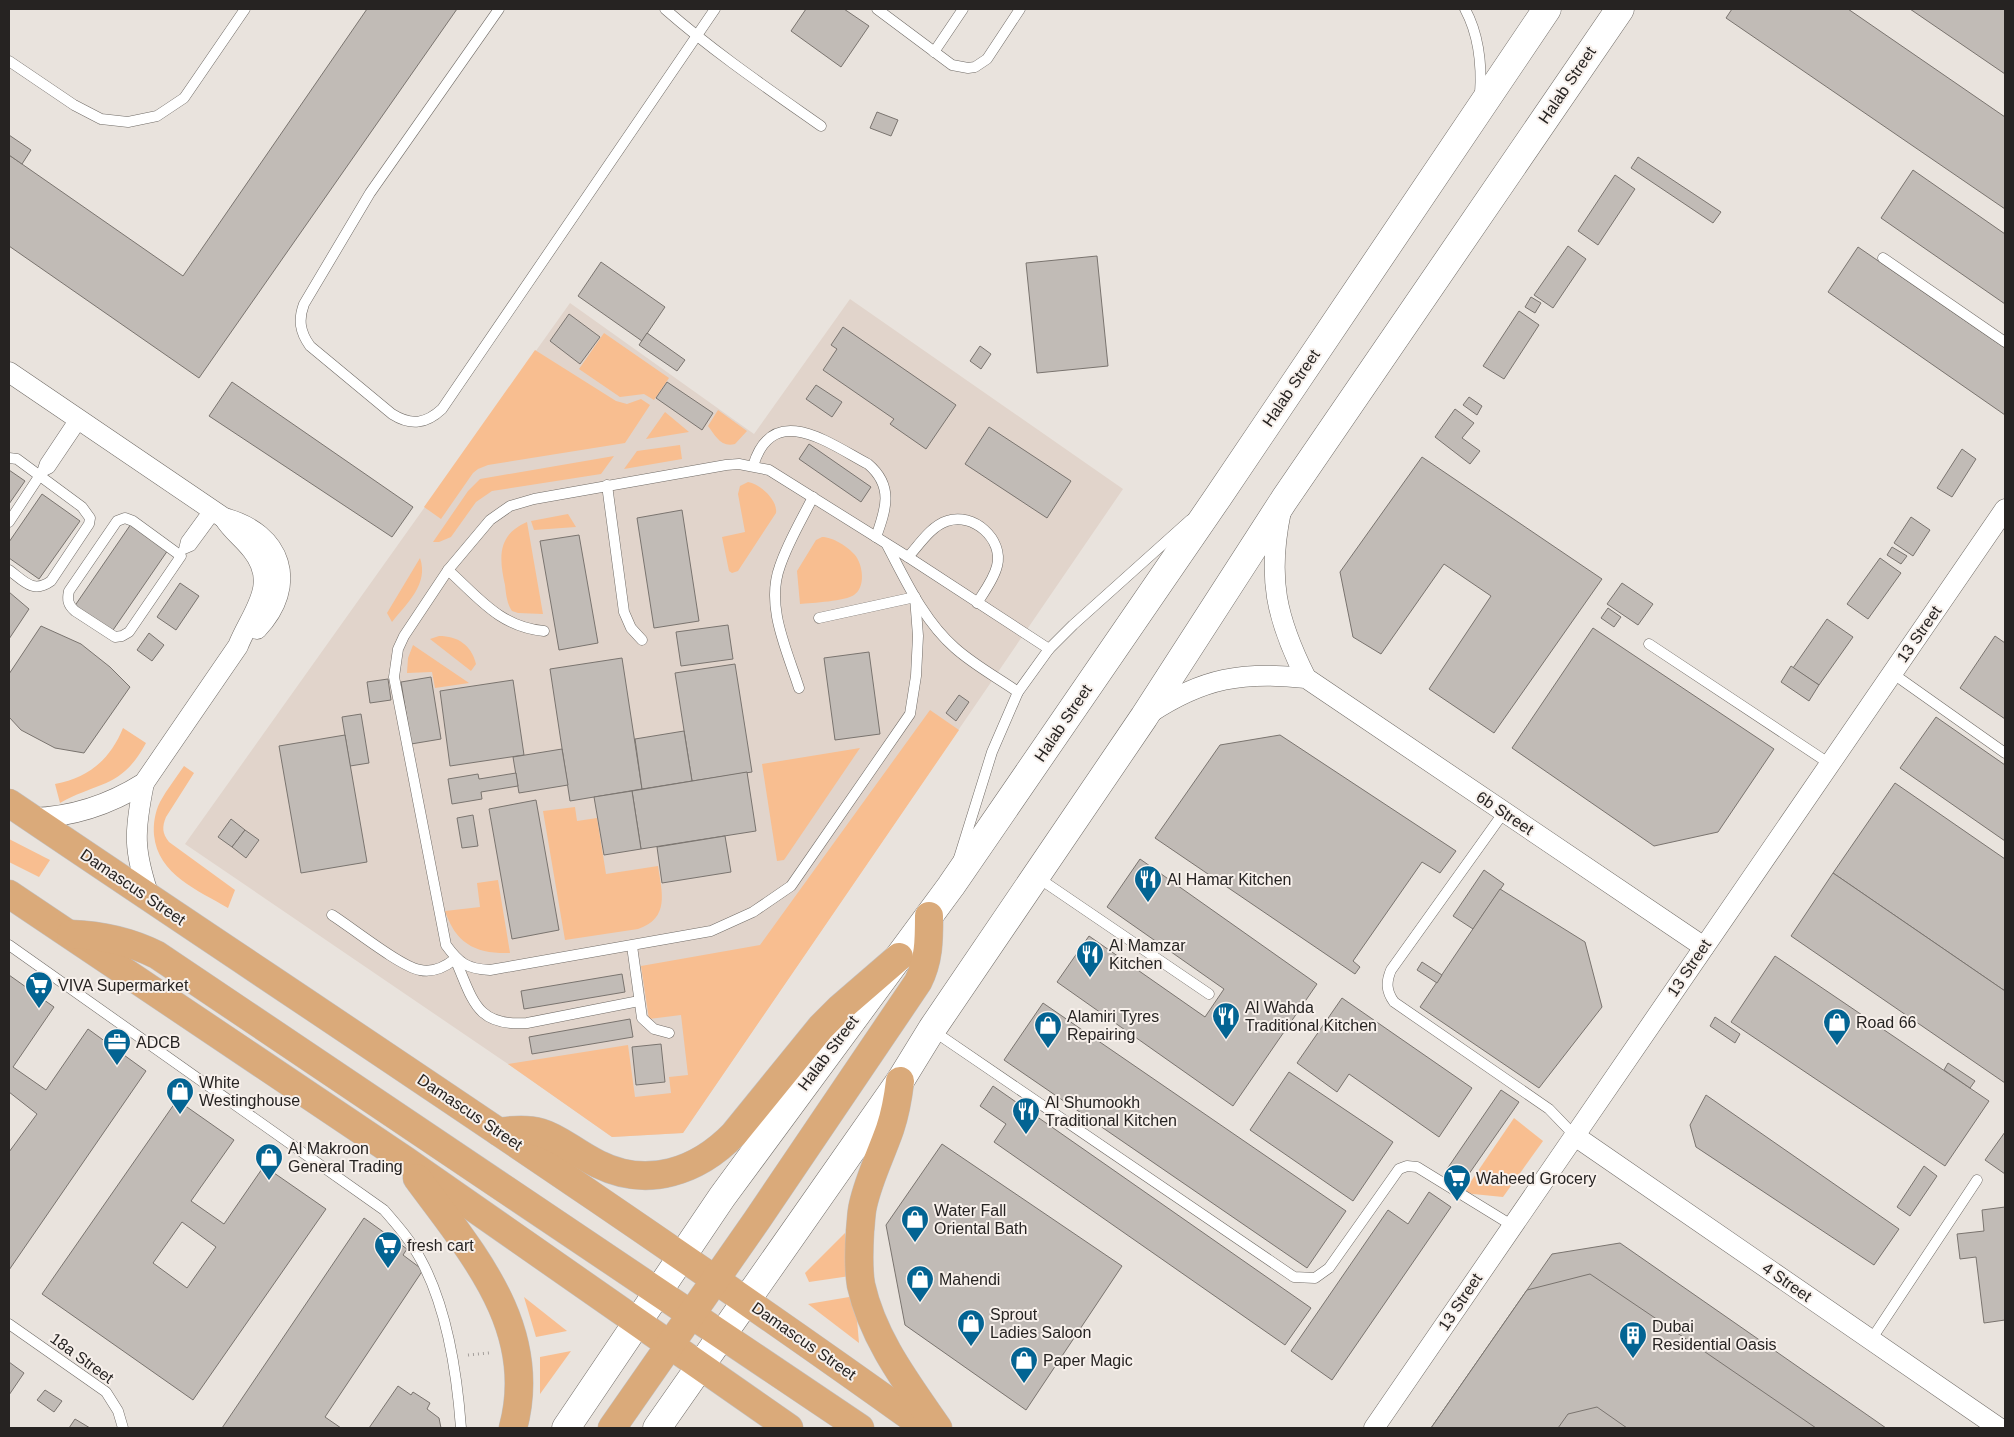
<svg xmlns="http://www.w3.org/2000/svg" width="2014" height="1437" font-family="Arial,sans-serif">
<rect width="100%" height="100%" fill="#e9e3dd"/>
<polygon fill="#e1d4cb" points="850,299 1123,489 683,1133 612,1137 508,1064 185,844 570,303 754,434"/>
<g fill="#f8be90">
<polygon points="604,333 669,378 654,400 644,394 620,397 579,369"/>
<polygon points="535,350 616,401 627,404 641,399 650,405 625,443 488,465 478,469 473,473 441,519 424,507"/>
<path d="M718 410 747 431 735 444C721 448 715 435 708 426Z"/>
<polygon points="665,412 689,432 646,439"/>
<polygon points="680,445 682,459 624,469 637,451"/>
<polygon points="614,456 601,474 492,491 476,502 451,537 439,542 433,542 468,491 480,479"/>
<path d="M748 482C760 484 778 500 776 513L738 571 732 573 729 571 722 537 745 532 738 494 740 486Z"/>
<polygon points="568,514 576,527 534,530 531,521"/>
<path d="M527 522 543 614 518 613 512 611C507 604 506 594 505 585 499 558 497 535 527 522Z"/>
<path d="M822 537C833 537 848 547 855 555 863 565 866 587 854 595 846 601 812 603 800 604L797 571 816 540Z"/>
<path d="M420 558C429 584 407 603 392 622L387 613Z"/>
<path d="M439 636C458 636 471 645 476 664L471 671 430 639Z"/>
<polygon points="413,645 469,683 435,688 432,672 407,673 408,658"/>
<polygon points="930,710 959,730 683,1133 612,1137 508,1064 628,1045 635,1097 671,1093 669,1077 688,1075 681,1015 649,1019 641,966 760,945"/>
<path d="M123 728 146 743C121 789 99 781 60 803L55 784C88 778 110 760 123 728Z"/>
<polygon points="860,748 784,860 777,861 762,764"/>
<path d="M184 766 194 773 166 817C162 827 162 833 169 842L235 890 228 908C198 890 158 875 154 835 153 824 155 812 160 802 167 789 176 778 184 766Z"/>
<path d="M575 807 577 821 597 818 606 874 658 866C662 893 670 918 638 929L565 940 543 811Z"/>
<polygon points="9,839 50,860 39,877 9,862"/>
<path d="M498 880 510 953C476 954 456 944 445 911L480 907 477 883Z"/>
<polygon points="1514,1118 1543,1141 1503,1197 1463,1193"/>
<polygon points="845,1233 850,1276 809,1282 805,1273"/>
<polygon points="855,1296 859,1343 808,1304"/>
<polygon points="524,1297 567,1331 536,1337"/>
<polygon points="571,1351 540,1394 540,1357"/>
</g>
<g fill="#c1bbb6" stroke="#7a746f" fill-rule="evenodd">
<polygon points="367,9 457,9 199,378 9,246 9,155 183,276"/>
<polygon points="806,9 844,9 869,26 841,67 791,31"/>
<polygon points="1732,9 1848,9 2005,117 2005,209 1726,18"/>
<polygon points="1910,9 2005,9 2005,74"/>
<polygon points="877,112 898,120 891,136 870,128"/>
<polygon points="9,135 31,150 22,164 9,155"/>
<polygon points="1638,157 1721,212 1713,223 1631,168"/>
<polygon points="1913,170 2005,234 2005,304 1881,218"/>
<polygon points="1615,175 1635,189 1598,245 1578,231"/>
<polygon points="1568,246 1586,259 1553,308 1534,295"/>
<polygon points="1858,247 2005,348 2005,415 1828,292"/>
<polygon points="1097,256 1108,366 1037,373 1026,263"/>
<polygon points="601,262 665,307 642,341 578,296"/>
<polygon points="1531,297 1541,303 1535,313 1525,307"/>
<polygon points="1519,311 1539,325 1504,379 1483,366"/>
<polygon points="569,314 600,337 580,364 550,341"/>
<polygon points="843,327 956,405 926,449 890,424 894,419 823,370 837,349 831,345"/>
<polygon points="647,333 685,360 677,371 639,345"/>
<polygon points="980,346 991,354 981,369 970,361"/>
<polygon points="232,382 413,507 392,537 209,416"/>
<polygon points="667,382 713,413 702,430 656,398"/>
<polygon points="816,385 842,402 832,417 806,399"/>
<polygon points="1469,397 1482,406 1477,415 1463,405"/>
<polygon points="1455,409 1474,423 1462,438 1480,451 1470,464 1435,437"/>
<polygon points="989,427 1071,481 1047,518 965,464"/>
<polygon points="809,444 871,487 861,502 799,459"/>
<polygon points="1962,449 1976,459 1952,497 1937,488"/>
<polygon points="1422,457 1602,579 1494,733 1429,689 1491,596 1444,564 1381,654 1353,637 1340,572"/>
<polygon points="9,470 25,481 9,504"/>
<polygon points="42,494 80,521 39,579 9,558 9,542"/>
<polygon points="682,510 699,621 654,628 637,518"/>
<polygon points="1911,517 1930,530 1913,556 1894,543"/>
<polygon points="131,524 168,550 111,633 74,607"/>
<polygon points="579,535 598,643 559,650 540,541"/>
<polygon points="1892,547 1907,556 1901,564 1887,555"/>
<polygon points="1880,558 1901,573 1868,619 1847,604"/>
<polygon points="180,583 199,596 176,630 157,617"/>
<polygon points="1622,583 1653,604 1638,625 1607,604"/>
<polygon points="9,592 29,609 9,639"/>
<polygon points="1608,608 1621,617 1614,627 1601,618"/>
<polygon points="1827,619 1853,637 1819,685 1793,668"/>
<polygon points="728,625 733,659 681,666 676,632"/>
<polygon points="41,626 81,644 110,667 130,687 84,753 55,748 21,730 9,717 9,674"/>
<polygon points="1593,628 1774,749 1718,832 1654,846 1512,748"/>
<polygon points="149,633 164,645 152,661 137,650"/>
<polygon points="1995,636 2005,643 2005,719 1960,688"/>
<polygon points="869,652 880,734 835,740 824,658"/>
<polygon points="622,658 642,789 570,801 550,669"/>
<polygon points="735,664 752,772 692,781 675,673"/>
<polygon points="1791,666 1819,685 1809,701 1781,682"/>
<polygon points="431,677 441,739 411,744 401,682"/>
<polygon points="388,679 391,700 370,703 367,682"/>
<polygon points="513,680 524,755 450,766 440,691"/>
<polygon points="959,695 969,702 956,721 946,713"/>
<polygon points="361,714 369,763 350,766 342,717"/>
<polygon points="1936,717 2005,765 2005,841 1900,768"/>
<polygon points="684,731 692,781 642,789 635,739"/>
<polygon points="345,735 367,862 301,873 279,746"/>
<polygon points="1280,735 1456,851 1440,873 1422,862 1353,961 1360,967 1355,974 1155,838 1220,745"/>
<polygon points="562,749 568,785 519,793 513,757"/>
<polygon points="747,772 756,831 641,849 632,791"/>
<polygon points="516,773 518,786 481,792 482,799 452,804 448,779 478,774 479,779"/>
<polygon points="1895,783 2005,859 2005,991 1833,873"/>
<polygon points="632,791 641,849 604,855 594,797"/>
<polygon points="536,800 559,930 512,939 489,809"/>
<polygon points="473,815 478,846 462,848 457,818"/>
<polygon points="231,819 245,830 232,847 218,837"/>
<polygon points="245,830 259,840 246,858 232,847"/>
<polygon points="725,836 731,872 662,883 657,847"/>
<polygon points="1140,859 1317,984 1233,1106 1057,982 1089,936 1205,1017 1224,989 1107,907"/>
<polygon points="1484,870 1504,884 1473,929 1453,916"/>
<polygon points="1833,873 2005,991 2005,1083 1791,936"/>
<polygon points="1500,889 1585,942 1602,1007 1539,1088 1420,1007"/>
<polygon points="1775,956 1989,1101 1945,1166 1731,1022"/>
<polygon points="1422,962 1442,975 1437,983 1417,970"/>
<polygon points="622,974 625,992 524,1009 521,991"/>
<polygon points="9,975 54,1007 13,1067 46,1090 88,1029 146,1071 9,1270 9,1152 37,1114 9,1092"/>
<polygon points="1342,998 1472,1088 1439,1137 1349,1074 1337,1092 1297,1063"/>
<polygon points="1043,1003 1346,1211 1307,1268 1004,1060"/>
<polygon points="1715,1017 1740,1034 1735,1043 1710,1026"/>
<polygon points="630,1019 633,1037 532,1054 529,1037"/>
<polygon points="661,1044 665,1082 636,1085 632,1047"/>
<polygon points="1948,1063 1975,1081 1970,1088 1944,1070"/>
<polygon points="1289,1072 1393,1142 1353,1201 1250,1130"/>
<polygon points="993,1086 1311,1308 1285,1345 994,1142 1006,1124 980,1106"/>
<polygon points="1501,1090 1519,1102 1464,1181 1447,1169"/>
<polygon points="1706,1095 1899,1229 1874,1265 1696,1147 1690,1125"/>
<path d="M177 1100 234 1140 191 1201 224 1224 264 1166 326 1209 193 1400 42 1294ZM182 1222 216 1247 187 1288 153 1263Z"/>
<polygon points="2005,1132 2005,1174 1985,1160"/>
<polygon points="942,1144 1122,1266 1026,1410 905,1325 886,1225"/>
<polygon points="1924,1166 1937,1176 1910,1216 1897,1207"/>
<polygon points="1429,1192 1451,1207 1332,1380 1291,1351 1388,1210 1408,1224"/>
<polygon points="2005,1207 2005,1320 1984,1323 1976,1257 1960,1259 1957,1234 1984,1231 1982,1210"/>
<polygon points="364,1218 407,1249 403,1255 423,1270 325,1417 341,1428 222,1428"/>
<polygon points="1620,1243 1886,1428 1431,1428 1552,1254"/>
<polygon points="1590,1274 1692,1343 1816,1428 1627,1428 1597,1407 1568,1414 1558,1428 1431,1428 1527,1290"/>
<polygon points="9,1362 24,1373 9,1395"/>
<polygon points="398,1386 411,1395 413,1392 430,1403 427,1409 439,1418 441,1428 369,1428"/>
<polygon points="45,1390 62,1401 54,1412 37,1400"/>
<polygon points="75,1419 90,1428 69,1428"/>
</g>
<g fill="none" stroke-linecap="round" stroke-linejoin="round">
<g stroke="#706b66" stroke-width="11">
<g id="lane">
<path d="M499 9 370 193 304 304C298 320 300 332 310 346L392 414C411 426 426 424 442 409L715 9"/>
<path d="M665 9C714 52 767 88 821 126"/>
<polyline points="877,9 952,65 968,68 975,67 987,59 1020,9"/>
<path d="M1465 9C1479 35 1482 66 1480 95"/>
<polyline points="934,52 963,9"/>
<polyline points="9,61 74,105 101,119 128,122 157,116 184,98 245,9"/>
<polyline points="1883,258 2005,342"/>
<polyline points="75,418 45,463 42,472 50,468 81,422"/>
<path d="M9 458 17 459 82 507 90 518 89 524 51 581C33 594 24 581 9 570"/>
<path d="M753 466C773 400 830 444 868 464 894 486 886 509 876 537"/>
<polyline points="607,485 624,612 631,628 642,640"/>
<polyline points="210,508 186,541 184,549 191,546 216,512"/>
<path d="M125 518 133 521 181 556 129 632 122 636 115 637 75 611C68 605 67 600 69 591L117 521Z"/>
<polyline points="9,522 42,472"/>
<path d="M887 545C906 581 924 621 955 648 974 665 998 678 1018 692"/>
<path d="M908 557C919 545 931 526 947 521 973 512 1004 539 997 566 994 579 984 592 977 603"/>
<path d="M448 570C479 598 500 627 544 631"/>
<path d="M819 618 915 597 918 636 916 676 910 714 791 886 753 912 711 931 490 970C467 969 459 963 446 945L394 677 398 649 404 636 448 570 490 520 510 506 534 499 726 465 739 464 769 470 908 557 1049 649"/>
<polyline points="1649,644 1830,764"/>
<polyline points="1892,673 2005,753"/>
<path d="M799 688C787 650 765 606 780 566 788 542 802 519 813 497"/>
<path d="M1504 812 1391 970C1386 982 1386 991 1394 1002L1549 1109 1575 1136"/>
<polyline points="959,858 992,752 1018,692 1049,649 1073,625 1190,520"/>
<polyline points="1037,877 1209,994"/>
<path d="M332 915C351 927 401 967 420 970 434 973 445 967 455 959 473 999 475 1027 527 1023L639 1001"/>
<path d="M9 945 384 1210C398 1226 411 1241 421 1260 447 1308 457 1374 461 1428"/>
<polyline points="632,946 642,1018 654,1029 669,1033"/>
<polyline points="932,1030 1294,1277 1315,1278 1329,1268 1399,1169 1407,1166 1417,1167 1513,1226"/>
<polyline points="9,1324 106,1392 118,1411 123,1428"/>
<polyline points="1871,1340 1977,1180"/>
</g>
</g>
<g stroke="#706b66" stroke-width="21">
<g id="street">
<path d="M9 372 224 518C282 533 299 585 257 629"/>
<path d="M1281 511C1267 578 1276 618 1306 678"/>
<path d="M1150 713C1203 678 1243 671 1306 678L1704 947"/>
<path d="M144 783C134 832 133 850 150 899"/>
<path d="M32 818C73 817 109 805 144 783L238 646C251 613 280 585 252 550 243 538 232 531 224 518"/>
<polyline points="1575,1136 1999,1428"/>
<polyline points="1374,1428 2005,509"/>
</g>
</g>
<g stroke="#706b66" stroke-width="29">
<g id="secondary">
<polyline points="566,1428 722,1197 951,886 1218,497 1547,9"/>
<polyline points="657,1428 900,1081 932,1029 1144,717 1284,500 1620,9"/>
</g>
</g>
<g stroke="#c2c1c1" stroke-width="29">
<g id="primary">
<path d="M9 803C315 1010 625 1212 926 1428"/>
<polyline points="9,894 405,1160 789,1428"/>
<path d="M71 934C102 935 129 941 157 955L860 1428"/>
<path d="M900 1081C898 1098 895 1114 890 1129 881 1155 869 1178 863 1205 861 1213 861 1223 860 1231 859 1248 858 1268 861 1285 873 1339 907 1383 938 1428"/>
<path d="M499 1132C550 1123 558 1144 598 1164 648 1189 698 1171 734 1134L821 1027 840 1008 899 957"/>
<path d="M417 1178C472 1253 540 1328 513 1428"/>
<path d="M612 1428 757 1220 918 982C929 960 929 941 929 916"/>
</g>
</g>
<polyline stroke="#a49f9b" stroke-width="3" stroke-dasharray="1 4" stroke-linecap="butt" points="468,1355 489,1353"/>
<use href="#lane" stroke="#fff" stroke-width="10"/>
<use href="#street" stroke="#fff" stroke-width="20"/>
<use href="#secondary" stroke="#fff" stroke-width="28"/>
<use href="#primary" stroke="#daaa7a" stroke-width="28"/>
</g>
<defs>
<g id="restaurant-pin" transform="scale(1.4375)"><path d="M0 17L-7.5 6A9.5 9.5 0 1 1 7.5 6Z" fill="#036493" stroke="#f7f0eb"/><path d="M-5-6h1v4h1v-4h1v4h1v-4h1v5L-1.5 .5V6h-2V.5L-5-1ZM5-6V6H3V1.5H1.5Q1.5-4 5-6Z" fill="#fff"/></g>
<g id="supermarket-pin" transform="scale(1.4375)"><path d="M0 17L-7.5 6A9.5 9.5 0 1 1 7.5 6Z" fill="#036493" stroke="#f7f0eb"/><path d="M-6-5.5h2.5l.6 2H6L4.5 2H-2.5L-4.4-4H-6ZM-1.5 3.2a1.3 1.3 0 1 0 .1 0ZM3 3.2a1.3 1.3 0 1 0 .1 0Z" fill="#fff"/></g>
<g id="shop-pin" transform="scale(1.4375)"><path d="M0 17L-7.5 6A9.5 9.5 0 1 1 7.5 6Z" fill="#036493" stroke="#f7f0eb"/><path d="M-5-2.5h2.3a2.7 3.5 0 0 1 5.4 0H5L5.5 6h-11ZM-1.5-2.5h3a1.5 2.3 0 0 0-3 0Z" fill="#fff"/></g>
<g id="office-pin" transform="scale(1.4375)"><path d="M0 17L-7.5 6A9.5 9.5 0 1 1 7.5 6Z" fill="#036493" stroke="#f7f0eb"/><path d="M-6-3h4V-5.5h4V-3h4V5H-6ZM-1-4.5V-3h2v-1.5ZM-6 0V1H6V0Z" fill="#fff"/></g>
<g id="building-pin" transform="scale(1.4375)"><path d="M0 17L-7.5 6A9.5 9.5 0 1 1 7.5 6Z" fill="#036493" stroke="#f7f0eb"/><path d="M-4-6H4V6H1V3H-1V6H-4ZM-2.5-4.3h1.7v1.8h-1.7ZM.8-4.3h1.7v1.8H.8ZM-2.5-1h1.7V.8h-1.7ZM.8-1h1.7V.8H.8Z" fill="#fff"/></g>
</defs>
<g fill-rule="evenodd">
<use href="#restaurant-pin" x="1148" y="879"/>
<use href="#restaurant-pin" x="1090" y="954"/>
<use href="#supermarket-pin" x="39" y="985"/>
<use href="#restaurant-pin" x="1226" y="1016"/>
<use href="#shop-pin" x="1837" y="1022"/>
<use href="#shop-pin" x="1048" y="1025"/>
<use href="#office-pin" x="117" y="1042"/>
<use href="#shop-pin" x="180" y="1091"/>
<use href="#restaurant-pin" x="1026" y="1111"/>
<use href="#shop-pin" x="269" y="1157"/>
<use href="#supermarket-pin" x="1457" y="1178"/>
<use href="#shop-pin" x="915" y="1219"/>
<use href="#supermarket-pin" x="388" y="1245"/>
<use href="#shop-pin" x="920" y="1279"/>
<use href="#shop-pin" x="971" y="1323"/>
<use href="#building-pin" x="1633" y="1335"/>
<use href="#shop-pin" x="1024" y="1360"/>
</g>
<g text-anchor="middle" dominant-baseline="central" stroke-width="4" stroke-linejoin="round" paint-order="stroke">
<g font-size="16" fill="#262322" stroke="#f7f0eb">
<text transform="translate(1567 85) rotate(-56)">Halab Street</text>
<text transform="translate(1291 388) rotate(-56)">Halab Street</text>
<text transform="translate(1919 634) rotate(-55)">13 Street</text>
<text transform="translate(1063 723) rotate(-56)">Halab Street</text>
<text transform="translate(1505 813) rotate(34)">6b Street</text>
<text transform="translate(133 887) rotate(34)">Damascus Street</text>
<text transform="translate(1689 968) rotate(-56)">13 Street</text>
<text transform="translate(828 1053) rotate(-53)">Halab Street</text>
<text transform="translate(470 1112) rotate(34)">Damascus Street</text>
<text transform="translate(1787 1282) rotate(35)">4 Street</text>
<text transform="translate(1460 1302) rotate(-56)">13 Street</text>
<text transform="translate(804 1341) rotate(35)">Damascus Street</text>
<text transform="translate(82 1358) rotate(36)">18a Street</text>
</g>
<g font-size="16" fill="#262322" stroke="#f7f0eb" text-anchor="start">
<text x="1167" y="879">Al Hamar Kitchen</text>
<text x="1109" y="945">Al Mamzar<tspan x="1109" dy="18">Kitchen</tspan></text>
<text x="58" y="985">VIVA Supermarket</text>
<text x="1245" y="1007">Al Wahda<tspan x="1245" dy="18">Traditional Kitchen</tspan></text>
<text x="1067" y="1016">Alamiri Tyres<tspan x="1067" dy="18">Repairing</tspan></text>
<text x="1856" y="1022">Road 66</text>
<text x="136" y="1042">ADCB</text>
<text x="199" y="1082">White<tspan x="199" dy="18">Westinghouse</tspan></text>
<text x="1045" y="1102">Al Shumookh<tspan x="1045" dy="18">Traditional Kitchen</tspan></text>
<text x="288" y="1148">Al Makroon<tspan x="288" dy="18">General Trading</tspan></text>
<text x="1476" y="1178">Waheed Grocery</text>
<text x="934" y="1210">Water Fall<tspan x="934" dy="18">Oriental Bath</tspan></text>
<text x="407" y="1245">fresh cart</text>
<text x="939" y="1279">Mahendi</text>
<text x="990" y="1314">Sprout<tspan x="990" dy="18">Ladies Saloon</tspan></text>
<text x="1652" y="1326">Dubai<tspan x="1652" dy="18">Residential Oasis</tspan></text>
<text x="1043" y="1360">Paper Magic</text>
</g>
</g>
<rect width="2014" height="1437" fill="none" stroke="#262322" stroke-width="20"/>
</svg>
